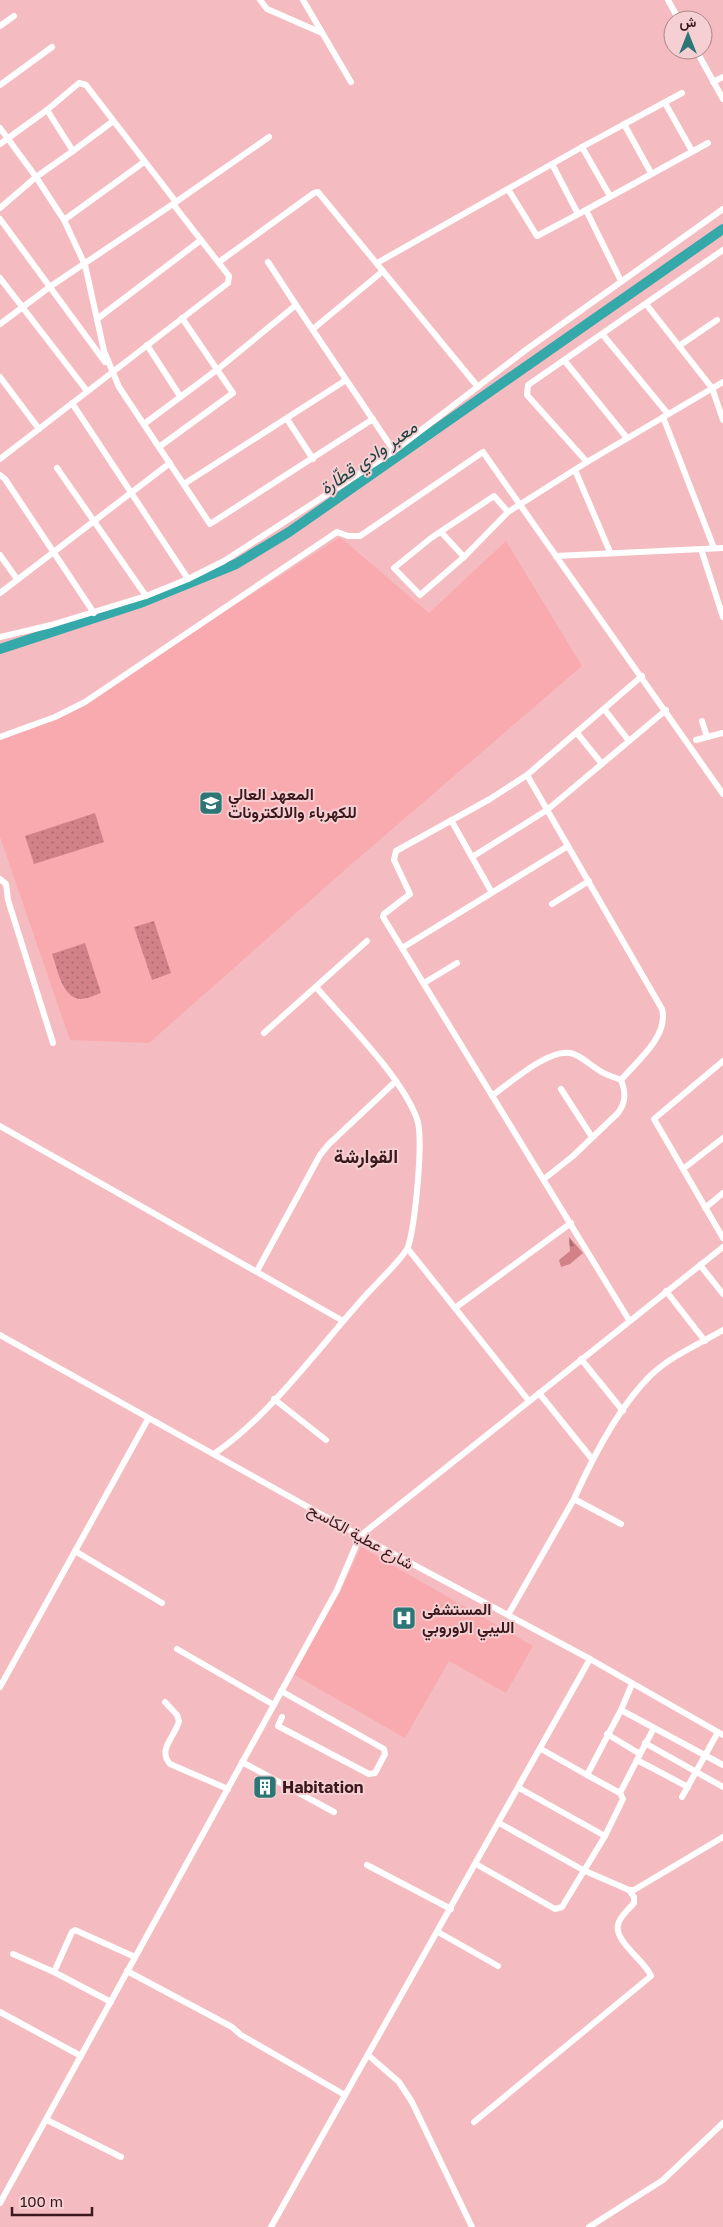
<svg xmlns="http://www.w3.org/2000/svg" width="723" height="2227" font-family="'Golos Text',Vazirmatn,sans-serif">
<defs>
<pattern id="green-dots" width="8" height="8" patternUnits="userSpaceOnUse" patternTransform="scale(1.25)"><rect width="8" height="8" fill="#d28188"/><path d="M2 2h.1M6 6h.1" fill="none" stroke="#ab696e" stroke-width="1.8" stroke-linecap="round"/></pattern>
<pattern id="forest-firs" width="22" height="20" patternUnits="userSpaceOnUse" patternTransform="scale(1.25)"><rect width="22" height="20" fill="#d28188"/><path d="M5 1l3.5 6h-7zM16 11l3.5 6h-7z" fill="#ab696e"/></pattern>
</defs>
<rect width="100%" height="100%" fill="#f4bcc0"/>
<g fill="#f9aaaf">
<polygon points="340,537 429,613 506,541 582,666 347,868 149,1043 70,1040 0,837 0,739 85,702"/>
<polygon points="361,1547 533,1646 506,1693 449,1661 405,1738 293,1674 341,1590"/>
</g>
<g fill="url(#green-dots)">
<polygon points="95,813 104,842 34,864 25,836"/>
<polygon points="154,921 171,973 152,980 134,927"/>
<path d="M85 943 101 993C95 995 87 999 81 999 62 999 57 967 52 954Z"/>
</g>
<polygon fill="url(#forest-firs)" points="569,1237 583,1253 570,1264 561,1267 559,1260 570,1251"/>
<g fill="none" stroke-linecap="round" stroke-linejoin="round">
<polyline stroke="#35a9a9" stroke-width="10" points="0,649 140,603 236,564 289,532 723,229"/>
<g stroke="#fff" stroke-width="6">
<polyline points="260,0 267,9 322,33"/>
<polyline points="303,0 351,82"/>
<polyline points="668,0 679,20"/>
<polyline points="0,26 14,16"/>
<polyline points="696,50 723,99"/>
<polyline points="713,82 723,77"/>
<polyline points="0,85 52,47"/>
<polyline points="665,103 692,151"/>
<polyline points="624,124 651,173"/>
<polyline points="0,128 36,177 0,208"/>
<polyline points="0,144 47,110"/>
<polyline points="582,147 610,196"/>
<polyline points="73,151 112,122"/>
<polyline points="552,164 578,214"/>
<polyline points="508,189 537,236 586,210"/>
<polyline points="176,202 86,85 79,83 47,110 73,151 36,177 64,220 85,265 104,351 119,387 210,524 373,419"/>
<polyline points="0,219 105,362"/>
<polyline points="64,220 144,162"/>
<polyline points="219,262 314,193 318,192 478,387"/>
<polyline points="268,262 296,305"/>
<polyline points="377,263 582,147 682,93"/>
<polyline points="0,278 87,391"/>
<polyline points="621,281 586,210 708,143"/>
<polyline points="646,304 712,388 723,420"/>
<polyline points="97,319 201,240"/>
<polyline points="0,324 51,286 173,204 269,137"/>
<polyline points="313,329 383,271"/>
<polyline points="603,335 668,414"/>
<polyline points="147,345 180,396"/>
<polyline points="679,346 717,320"/>
<polyline points="564,360 627,438"/>
<polyline points="0,377 39,429"/>
<polyline points="72,403 188,579"/>
<polyline points="663,417 714,548"/>
<polyline points="287,419 313,459"/>
<polyline points="144,424 218,369 296,305 394,451"/>
<polyline points="159,447 233,393 182,318"/>
<polyline points="0,459 228,283 229,276 173,204"/>
<polyline points="587,462 527,395 528,385 723,250"/>
<polyline points="57,468 146,596"/>
<polyline points="575,470 610,552"/>
<polyline points="0,475 5,479 94,613"/>
<polyline points="184,484 346,380"/>
<polyline points="508,512 494,496 431,538 394,568 420,595 464,557 508,512 587,462 723,382"/>
<polyline points="441,532 464,557"/>
<polyline points="701,549 723,617"/>
<polyline points="0,555 17,579"/>
<polyline points="556,556 723,548"/>
<polyline points="0,593 170,463"/>
<polyline points="0,637 51,625 146,596 188,579 224,561 394,451 527,349 723,209"/>
<polyline points="605,710 629,741"/>
<polyline points="702,721 707,737 723,733"/>
<polyline points="577,733 602,764"/>
<polyline points="0,737 55,717 85,702 337,532 348,536 360,536 483,452 723,794"/>
<polyline points="696,740 707,737"/>
<path d="M527 775 662 1009C669 1036 637 1061 621 1080"/>
<polyline points="451,820 491,891"/>
<polyline points="472,857 547,810 666,710"/>
<polyline points="0,879 6,884 8,900 53,1043"/>
<polyline points="552,904 589,881"/>
<polyline points="402,948 568,846"/>
<polyline points="424,983 457,963"/>
<polyline points="264,1033 367,941"/>
<polyline points="723,1061 654,1119 723,1238"/>
<polyline points="561,1089 592,1137"/>
<path d="M493 1095C510 1083 548 1049 570 1053 581 1055 590 1065 600 1071 606 1075 614 1077 621 1080 626 1093 626 1102 618 1113L573 1156 544 1179"/>
<polyline points="0,1126 343,1321"/>
<polyline points="683,1169 723,1138"/>
<polyline points="705,1208 723,1193"/>
<polyline points="408,1249 529,1401"/>
<polyline points="700,1265 723,1294"/>
<polyline points="257,1271 320,1155 329,1144 396,1081"/>
<polyline points="666,1291 705,1341"/>
<polyline points="455,1308 571,1223"/>
<polyline points="629,1320 383,917 384,914 410,894 394,860 396,851 490,799 527,775 642,676"/>
<polyline points="0,1335 360,1536 590,1659 723,1735"/>
<polyline points="581,1359 623,1411"/>
<polyline points="539,1393 592,1459"/>
<polyline points="274,1399 326,1440"/>
<path d="M214 1454C271 1415 319 1347 366 1295 374 1286 405 1256 408 1247 415 1225 424 1139 417 1119 402 1077 346 1022 316 987"/>
<path d="M574 1499C592 1459 620 1405 651 1375 671 1356 699 1344 723 1330"/>
<polyline points="75,1551 162,1603"/>
<polyline points="508,1615 574,1499 621,1524"/>
<polyline points="177,1649 274,1705"/>
<polyline points="0,1687 148,1419"/>
<polyline points="281,1691 384,1749 385,1754 375,1773 369,1774 278,1726 282,1717"/>
<path d="M165 1702 177 1715 179 1721C175 1737 157 1749 170 1764L228 1789"/>
<polyline points="621,1710 723,1765"/>
<polyline points="607,1734 640,1754 637,1760 688,1787"/>
<polyline points="645,1743 723,1787"/>
<polyline points="541,1749 587,1775 621,1710 632,1684"/>
<polyline points="640,1754 654,1728"/>
<polyline points="242,1762 334,1812"/>
<polyline points="519,1788 605,1836"/>
<polyline points="620,1793 637,1760"/>
<polyline points="682,1797 718,1732"/>
<polyline points="476,1864 555,1909 562,1907 605,1836 623,1799 620,1793 587,1775"/>
<polyline points="367,1865 451,1909"/>
<polyline points="629,1890 634,1890 723,1837"/>
<polyline points="438,1932 498,1966"/>
<polyline points="13,1954 54,1972 111,2002"/>
<polyline points="127,1971 232,2027 241,2035 345,2095"/>
<polyline points="54,1972 72,1932 75,1930 135,1957"/>
<polyline points="0,2012 81,2056"/>
<polyline points="368,2055 399,2082 412,2102 472,2227"/>
<polyline points="47,2120 121,2157"/>
<path d="M474 2122 651 1976C646 1962 614 1941 618 1925 619 1917 629 1909 634 1903V1897L629 1890 583 1870 499 1823"/>
<polyline points="0,2203 337,1590 360,1536 723,1247"/>
<polyline points="271,2227 590,1659"/>
<polyline points="589,2227 663,2180 723,2123"/>
</g>
</g>
<defs>
<g id="university-square" transform="scale(1.25)"><rect x="-9" y="-9" width="18" height="18" rx="4" fill="#2c7676" stroke="#f5cfd1"/><path d="M0-5L7-2L0 1L-7-2ZM-4 1L0 2.5L4 1V4Q0 6-4 4Z" fill="#fff"/></g>
<g id="hospital-square" transform="scale(1.25)"><rect x="-9" y="-9" width="18" height="18" rx="4" fill="#2c7676" stroke="#f5cfd1"/><path d="M-5-5h3v3.5h4V-5h3V5h-3V1.5h-4V5h-3Z" fill="#fff"/></g>
<g id="building-square" transform="scale(1.25)"><rect x="-9" y="-9" width="18" height="18" rx="4" fill="#2c7676" stroke="#f5cfd1"/><path d="M-4-6H4V6H1V3H-1V6H-4ZM-2.5-4.3h1.7v1.8h-1.7ZM.8-4.3h1.7v1.8H.8ZM-2.5-1h1.7V.8h-1.7ZM.8-1h1.7V.8H.8Z" fill="#fff"/></g>
</defs>
<g fill-rule="evenodd">
<use href="#university-square" x="211" y="803"/>
<use href="#hospital-square" x="404" y="1618"/>
<use href="#building-square" x="265" y="1787"/>
</g>
<g text-anchor="middle" dominant-baseline="central" stroke-width="4" stroke-linejoin="round" paint-order="stroke">
<g font-size="16" font-weight="bold" fill="#3a181c" stroke="#f5cfd1" text-anchor="start">
<text x="228" y="794">المعهد العالي<tspan x="228" dy="18">للكهرباء والالكترونات</tspan></text>
<text x="422" y="1609">المستشفی<tspan x="422" dy="18">الليبي الاوروبي</tspan></text>
<text x="282" y="1787">Habitation</text>
</g>
<g font-size="16" fill="#3a181c" stroke="#f5cfd1">
<text transform="translate(361 1536) rotate(29)">شارع عطية الكاسح</text>
</g>
<g font-size="18" font-style="italic" fill="#1f4141" stroke="#f5cfd1">
<text transform="translate(368 457) rotate(-35)">معبر وادي قطّارة</text>
</g>
<g font-size="19" font-weight="bold" fill="#3a181c" stroke="#f5cfd1">
<text x="366" y="1155">القوارشة</text>
</g>
</g>
<g transform="translate(688 35)"><circle r="24" fill="#f5cfd1" stroke="#aa8689"/>
<path d="M0-4L9 19L0 12L-9 19Z" fill="#2c7676"/>
<text y="-8" font-size="14" font-weight="bold" text-anchor="middle" fill="#3a181c">ش</text>
</g>
<path d="M12 2207v8h80v-8" fill="none" stroke="#3a181c" stroke-width="2.5"/>
<text x="20" y="2207" font-size="15" fill="#3a181c" stroke="#f5cfd1" stroke-width="4" paint-order="stroke">100 m</text>
</svg>
